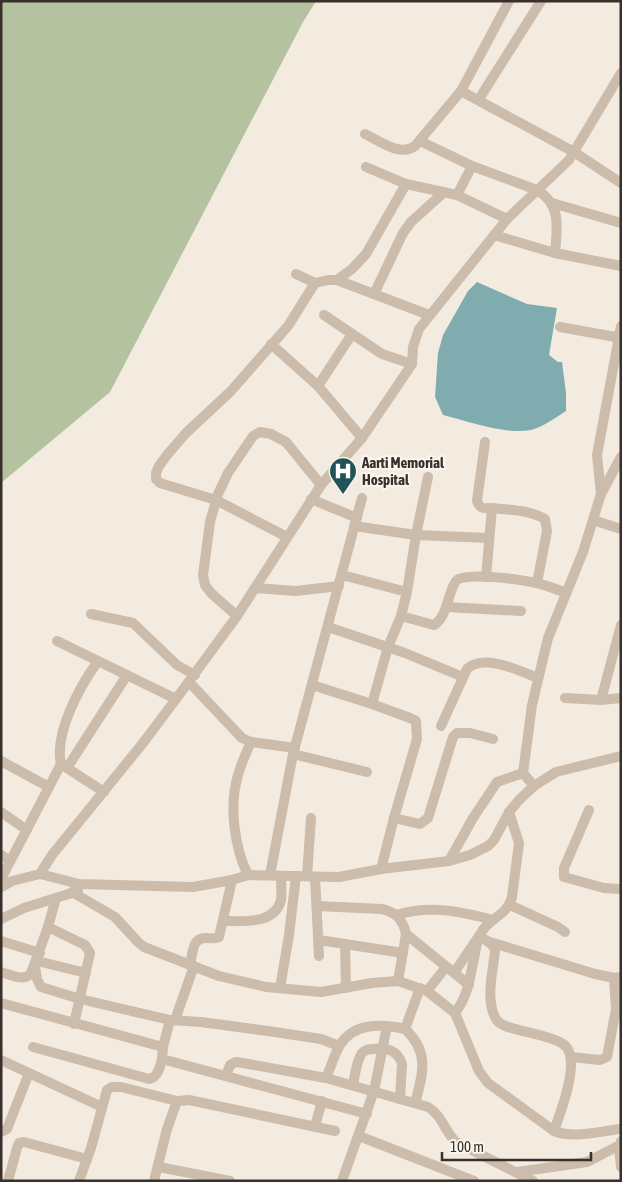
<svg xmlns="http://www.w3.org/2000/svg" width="622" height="1182" font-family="'Asap Condensed',sans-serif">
<rect width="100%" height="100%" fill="#f3ebe0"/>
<polygon fill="#b5c2a0" points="1,1 316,1 303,22 110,392 1,483"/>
<path fill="#80abaf" d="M477 282 527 304 557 308 549 355 558 362H562L566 393V411C555 418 543 427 531 430 505 435 468 421 443 415L435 397 438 353 443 335 468 291Z"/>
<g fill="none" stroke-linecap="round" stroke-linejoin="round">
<g stroke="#cbbcac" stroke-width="10">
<polyline points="461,91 574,152 621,183"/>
<polyline points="479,99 541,1"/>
<path d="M365 134C380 141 400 157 415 146L461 91 509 1"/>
<path d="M420 141 472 166 537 190C562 205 557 228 555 253"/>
<polyline points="366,167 406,184 457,195 507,219"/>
<polyline points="457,195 472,166"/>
<polyline points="552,203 621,223"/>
<polyline points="494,235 555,253 621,266"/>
<polyline points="296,274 315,283 328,280 337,280 429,315"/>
<polyline points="337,280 352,269 366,254 406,184"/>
<polyline points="374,294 403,233 411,222 443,193"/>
<polyline points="324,315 382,354 412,364"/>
<polyline points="560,327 621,338"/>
<polyline points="271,344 318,386 362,438"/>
<polyline points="318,386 352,334"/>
<path d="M485 442 477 501C480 510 485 508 492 508L486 577"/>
<polyline points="601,494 597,455 621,326"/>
<polyline points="311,499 357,518"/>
<path d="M492 508C510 510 530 510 545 519L547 531 537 583"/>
<polyline points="593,520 621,529"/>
<polyline points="354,526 416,535 489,538"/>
<polyline points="287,537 216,500 160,483 156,479 156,473 159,466 167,455 186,433 231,391 288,326 315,283"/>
<polyline points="342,575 407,592"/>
<polyline points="255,588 296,591 339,586"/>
<polyline points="446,607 521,611"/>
<polyline points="91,614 133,623 177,665 195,675"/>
<polyline points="237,616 211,593 205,585 203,575 210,522 218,494 228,473 253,436 260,432 271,434 286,442 321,485"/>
<path d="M401 616 434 625C448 616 447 594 456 581 463 571 524 580 536 583 546 585 556 589 566 593"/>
<polyline points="328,627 405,653 463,677"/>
<polyline points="57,641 176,699"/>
<polyline points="189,682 242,738 251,742 295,748"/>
<polyline points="312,685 372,704 410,718 416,721 417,739 394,818 381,869"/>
<polyline points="565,698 601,700 621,698"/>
<polyline points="601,700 621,625"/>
<polyline points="372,704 388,647 401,616 407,592 416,535 428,477"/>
<path d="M441 726 467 669C484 653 520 671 538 678"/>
<polyline points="293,754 367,772"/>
<polyline points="1,761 49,787"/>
<path d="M61 764C54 733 80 686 98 661"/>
<polyline points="67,768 127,675"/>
<polyline points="534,786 523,773 532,705 548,638 583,552 601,494 621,457"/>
<polyline points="589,810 564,868 564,877 604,888 621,889"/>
<polyline points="1,812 27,830"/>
<polyline points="394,818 420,824 428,818 453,737 457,733 470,733 493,739"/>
<polyline points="1,855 10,861"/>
<polyline points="449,861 473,818 497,782 523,773"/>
<polyline points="40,874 79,884 193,887 232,880 248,875 339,877 381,869 449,861 470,855 488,846 494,840 509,812 519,800 534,786 556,772 621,756"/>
<path d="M248 875C234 847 229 805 238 775 241 764 246 753 251 742"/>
<polyline points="270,875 293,754 362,498"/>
<polyline points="307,876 311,818"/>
<polyline points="315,877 319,956"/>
<polyline points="1,879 61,764 104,792"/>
<polyline points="1,887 12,881 40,874 52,855 143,743 176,699 237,616 321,485 362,438 412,364 413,347 419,329 507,219 569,160 621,73"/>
<path d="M72 892 115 917 138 942 144 947 219 976 266 987 321 992 372 983 398 981 427 991 455 1013 479 1071 488 1083 554 1131C574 1139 600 1131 621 1129"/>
<polyline points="510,905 558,927 565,932"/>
<path d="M317 906 382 909C396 912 403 920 406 934L398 981"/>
<path d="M396 915C431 905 459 911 493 920"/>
<polyline points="1,919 24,908 78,891"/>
<path d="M223 921C242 921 275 925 281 900 282 892 281 884 281 876"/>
<polyline points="48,927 85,945 90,953 74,1024"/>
<polyline points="406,934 469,985"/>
<polyline points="319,940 403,953"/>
<polyline points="1,941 40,953"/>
<polyline points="490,942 595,974 614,978 621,977"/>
<polyline points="345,944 346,988"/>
<polyline points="37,961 86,973"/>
<path d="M190 965C193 952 192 937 207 938 212 938 215 939 219 937L232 880"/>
<polyline points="35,966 37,979 41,987 80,999 170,1020 201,1022 268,1031 321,1039 339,1046"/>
<path d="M1 972C11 975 25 982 31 973L48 927 56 898"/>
<path d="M454 973 479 936C485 940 494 943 495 951 493 971 485 1000 496 1019 500 1026 511 1028 519 1030 533 1034 551 1036 563 1044 583 1057 560 1113 554 1131"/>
<polyline points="280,988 289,935 296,876"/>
<polyline points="427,991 446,967"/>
<polyline points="1,1003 163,1047"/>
<path d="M455 1013C469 995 470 975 475 954 476 948 477 940 480 935 488 917 506 918 512 897L519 843 509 812"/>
<polyline points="170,1020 163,1047 162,1059 367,1114"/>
<polyline points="175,1020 194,966"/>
<polyline points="405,1029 420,988"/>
<path d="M33 1047 149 1079C158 1077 160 1067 162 1059"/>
<polyline points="571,1057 600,1060 607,1057 616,1009 614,978"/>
<polyline points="1,1060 102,1107"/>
<path d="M226 1076 230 1065 236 1062 243 1063 326 1078 428 1107C442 1115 445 1132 456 1142L533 1181"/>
<path d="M326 1078C331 1067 334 1055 340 1045 354 1022 382 1024 405 1029 430 1052 423 1074 415 1103"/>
<path d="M353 1085C355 1076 356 1061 362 1053 365 1050 369 1049 373 1049 386 1047 398 1050 402 1064L400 1099"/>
<polyline points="315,1126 322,1101"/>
<polyline points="1,1132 7,1129 29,1073"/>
<polyline points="359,1136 474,1181"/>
<polyline points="621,1141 619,1148 621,1167"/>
<polyline points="159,1167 230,1181"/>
<polyline points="517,1172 587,1162 620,1145"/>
<polyline points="8,1181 17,1148 19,1143 24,1142 87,1159"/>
<polyline points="79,1181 91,1148 107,1090 112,1087 121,1087 177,1101"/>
<polyline points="154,1181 167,1129 177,1101 189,1100 335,1131"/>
<polyline points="342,1181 374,1091 387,1026"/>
</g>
</g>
<defs>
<g id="hospital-pin" transform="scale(1.4375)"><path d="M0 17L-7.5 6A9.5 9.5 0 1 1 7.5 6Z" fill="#21545a" stroke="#faf5ed"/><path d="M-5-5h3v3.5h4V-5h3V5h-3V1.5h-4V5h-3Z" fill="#fff"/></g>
</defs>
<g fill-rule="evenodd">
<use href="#hospital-pin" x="343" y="471"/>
</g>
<g text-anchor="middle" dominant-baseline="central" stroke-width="4.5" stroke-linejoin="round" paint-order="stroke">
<g font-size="15" font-weight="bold" fill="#39302b" stroke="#faf5ed" text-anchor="start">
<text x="362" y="462">Aarti Memorial<tspan x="362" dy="17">Hospital</tspan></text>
</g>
</g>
<rect width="622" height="1182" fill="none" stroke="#39302b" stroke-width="5"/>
<path d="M442 1152v8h149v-8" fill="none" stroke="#39302b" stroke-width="2.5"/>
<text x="450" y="1152" font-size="15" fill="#39302b" stroke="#faf5ed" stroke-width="4" paint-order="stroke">100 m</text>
</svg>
